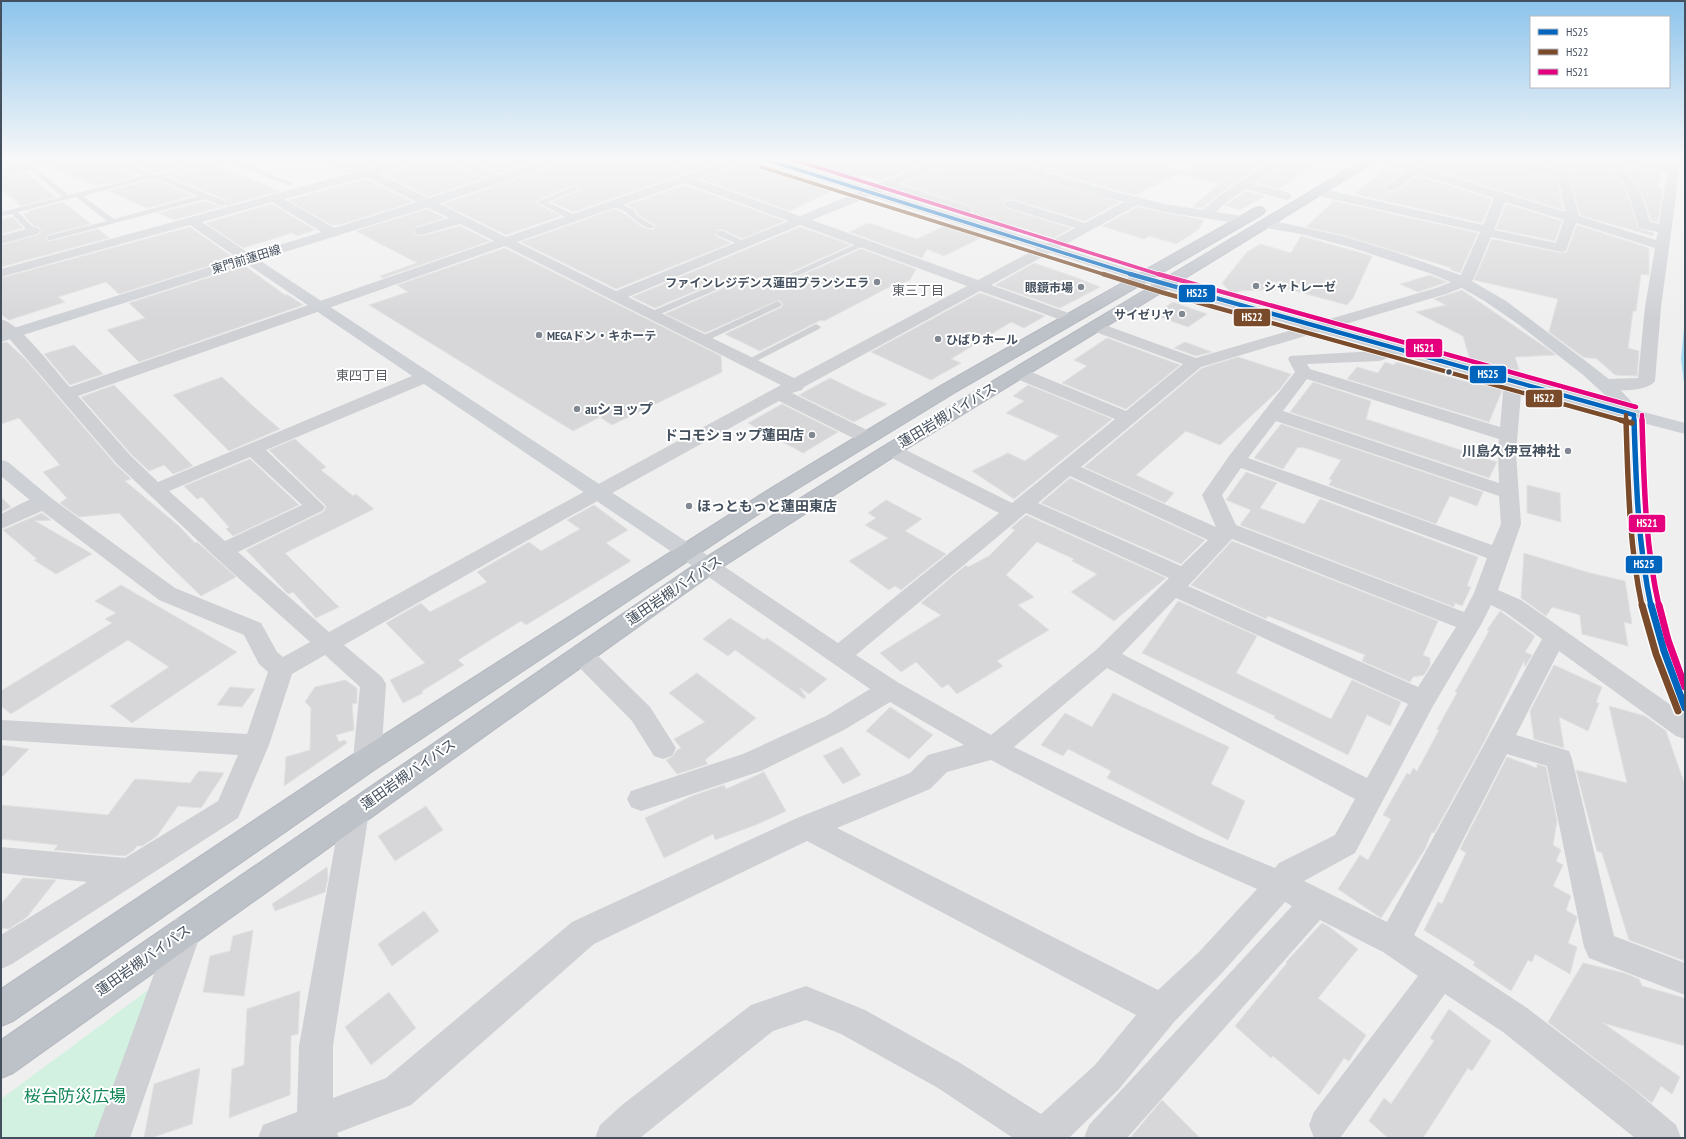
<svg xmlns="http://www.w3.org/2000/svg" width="1686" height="1139" font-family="'PT Sans Narrow','Noto Sans JP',sans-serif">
<rect width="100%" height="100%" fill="#f0efef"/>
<polygon fill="#d2f1e0" points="159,982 104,1138 1,1138 1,1099"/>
<polygon fill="#a3dbf2" points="1685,317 1685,392 1681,359"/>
<g fill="#d7d7d9" stroke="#e1e1e2">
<polygon points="1,159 8,159 14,164 1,167"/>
<polygon points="65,159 114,159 129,171 139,176 97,186 49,166 63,162"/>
<polygon points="127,159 178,159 188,165 158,173 145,171"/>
<polygon points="320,159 373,159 378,163 384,159 396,159 347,173"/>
<polygon points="423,159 443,159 444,162 485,178 429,197 382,173 421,162"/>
<polygon points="465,159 541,159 499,173"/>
<polygon points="566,159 662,159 663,162 690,172 573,212 551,202 581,190 577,186 572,186 536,201 536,203 561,216 506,235 443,204 564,162"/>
<polygon points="686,159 724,159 705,166"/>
<polygon points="748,159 757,159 759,162 838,188 790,211 700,179 747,162"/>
<polygon points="783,159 934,159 881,181 863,175 852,181"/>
<polygon points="956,159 981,159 983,162 1120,202 1085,221 1014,200 1005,200 1003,205 1006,208 1071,228 1054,238 1009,224 1002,228 966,217 973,213 972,213 973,209 970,206 902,184 955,162"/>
<polygon points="1008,159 1046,159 1034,167"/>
<polygon points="1063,159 1150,159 1184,171 1135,195 1048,171"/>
<polygon points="1202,159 1272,159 1219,194 1203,208 1192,207 1219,184 1178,174"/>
<polygon points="1289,159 1321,159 1297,178 1278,189 1257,183"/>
<polygon points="1406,159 1522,159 1521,167 1524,170 1557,177 1563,210 1404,161"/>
<polygon points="1536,159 1605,159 1626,190 1638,228 1654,233 1653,236 1580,215 1568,171 1536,164"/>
<polygon points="1623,165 1662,173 1659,181 1661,181 1658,187 1663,188 1658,222 1651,221 1640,189"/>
<polygon points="205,166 216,166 281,191 226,206 226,200 170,177"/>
<polygon points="1386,168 1404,171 1387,183 1385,188 1388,192 1397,191 1417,176 1492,199 1482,223 1355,194"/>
<polygon points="24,171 56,197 21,206 1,189 1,176"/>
<polygon points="366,179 413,202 342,224 332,225 288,200"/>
<polygon points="151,180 157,180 193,196 147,208 108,191"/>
<polygon points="685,185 785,221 742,239 724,230 717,230 716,231 716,236 731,243 616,289 521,242 615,209 625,214 642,227 653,230 655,227 655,225 638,215 635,209 627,205"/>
<polygon points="1246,191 1265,196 1240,210 1225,205"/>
<polygon points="205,201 218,206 224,206 174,220 158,213"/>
<polygon points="1334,201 1478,233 1460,273 1449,269 1452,268 1395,251 1342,235 1306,227"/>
<polygon points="63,202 91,224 48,235 47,241 51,241 98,229 109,238 1,267 1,245 38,235 41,232 39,227 34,226 23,214 30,213 28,211"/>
<polygon points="272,204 315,230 297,236 292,233 243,248 206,223"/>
<polygon points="1506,204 1562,221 1555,241 1496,229"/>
<polygon points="1137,207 1165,213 1204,220 1198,230 1176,244 1149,236 1144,239 1102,226"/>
<polygon points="427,209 445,218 416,227 413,232 416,235 421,236 460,226 490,241 383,278 380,276 417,263 356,231"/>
<polygon points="13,217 23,228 1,234 1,220"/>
<polygon points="869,223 917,239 951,223 987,235 944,256 927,249 922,258 849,232"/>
<polygon points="1577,225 1649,248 1649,275 1641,274 1636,311 1633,311 1628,348 1639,351 1637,376 1615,375 1597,359 1583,357 1549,332 1558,299 1474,280 1492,239 1561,253 1567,252"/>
<polygon points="190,227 234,258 119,294 106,282 58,297 65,302 9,320 1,314 1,278"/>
<polygon points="800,227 851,245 789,273 789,275 791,278 798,277 861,249 916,269 910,280 899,285 895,284 824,321 821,320 760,351 725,334 782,307 783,304 779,300 705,333 665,314 724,288 725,284 723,282 719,281 655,308 632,297"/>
<polygon points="1301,236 1372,256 1353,298 1347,305 1288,289 1239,291 1233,295 1222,283 1247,252 1260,244 1291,253"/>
<polygon points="505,248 721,356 722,372 612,425 600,417 573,431 369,305 408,292 397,285"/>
<polygon points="1034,263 1075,277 1100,287 1060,308 995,285"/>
<polygon points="245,266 285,295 288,295 303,305 139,362 107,330 145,318 129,303"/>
<polygon points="1430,275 1447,282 1418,292 1400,284"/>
<polygon points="1462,290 1545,347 1556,355 1515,357 1519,370 1512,369 1510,373 1471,363 1463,336 1416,312 1446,305 1434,299"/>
<polygon points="980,293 1045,316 1024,328 1011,322 951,359 961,363 931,380 871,352"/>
<polygon points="1173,302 1207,314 1188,327 1154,315"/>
<polygon points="1107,338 1180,365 1126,409 1062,383 1087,366 1074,360"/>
<polygon points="7,342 26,360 115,464 131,479 125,481 179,526 195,543 197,542 236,577 201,596 162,558 119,513 79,517 60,503 67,498 43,472 60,465 19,418 1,424 1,343"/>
<polygon points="1185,342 1212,352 1196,356 1174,348"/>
<polygon points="74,345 103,374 70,385 44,354"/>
<polygon points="1238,357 1291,374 1280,389 1220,445 1186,431 1136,475 1174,493 1165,503 1084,467 1202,368"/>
<polygon points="1385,362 1394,365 1396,362 1478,385 1476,378 1502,385 1501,393 1489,422 1347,379 1357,367 1378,373"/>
<polygon points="222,377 255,408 280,429 229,451 173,395"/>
<polygon points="830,378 865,395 887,404 854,422 799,395"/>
<polygon points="1313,382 1371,401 1366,419 1497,462 1489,478 1290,412"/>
<polygon points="114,385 193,466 173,474 164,465 149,471 131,454 81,397"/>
<polygon points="1028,385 1112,419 1014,499 972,471 1008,453 1025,461 1059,436 1006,413 1024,401 1013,396"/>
<polygon points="782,404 838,432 803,453 748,423"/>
<polygon points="1281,424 1483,492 1477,506 1450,496 1436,524 1329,485 1332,480 1329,479 1341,460 1302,447 1301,448 1298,447 1283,469 1254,458"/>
<polygon points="295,439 326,467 321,470 353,496 356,494 374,509 285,553 339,607 316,618 293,592 288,594 246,550 323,512 326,508 326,506 269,450"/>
<polygon points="250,459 299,505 233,536 226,529 229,527 202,497 197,499 184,486"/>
<polygon points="1246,472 1277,483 1260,508 1304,524 1320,499 1478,557 1467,586 1471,587 1462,606 1455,603 1454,607 1240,525 1251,510 1226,500"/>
<polygon points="1070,478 1205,540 1181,564 1041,503"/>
<polygon points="1527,485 1560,493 1561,522 1527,513"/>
<polygon points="1,497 11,507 1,512"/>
<polygon points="886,500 922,519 905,531 946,554 901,590 895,586 889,590 849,561 888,538 865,525 876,518 868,513"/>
<polygon points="594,505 628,530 606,543 631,561 526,625 521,621 458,660 464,665 422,691 423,693 403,703 390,680 425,663 386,623 421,603 430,612 487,582 477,572 529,542 541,551 580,529 567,520"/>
<polygon points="42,513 51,520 35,521 92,554 56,574 34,560 37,559 3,530"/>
<polygon points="1026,515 1166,578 1114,621 1071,592 1097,574 1072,561 1074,559 1037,542 1006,575 1034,597 1018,605 1049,630 997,661 1003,666 957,694 948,684 942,688 916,662 901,672 880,653 941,615 921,603 966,565 968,567 989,556 1015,530 1011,528"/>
<polygon points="1232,541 1438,621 1423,655 1430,658 1430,665 1424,675 1413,677 1410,682 1362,661 1365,655 1268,616 1266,619 1191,585"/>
<polygon points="1524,553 1590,573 1625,581 1632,624 1624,622 1628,646 1582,634 1580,615 1552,607 1546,616 1521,598"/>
<polygon points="121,585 237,652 132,723 110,706 169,667 128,640 11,714 1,706 1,691 112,623 105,619 116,613 95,601"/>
<polygon points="1178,601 1257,636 1236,673 1331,719 1352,680 1401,702 1390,726 1367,715 1348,755 1274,718 1275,716 1142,653"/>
<polygon points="1500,611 1535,636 1525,652 1532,655 1525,667 1524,661 1483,744 1434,833 1432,832 1425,849 1381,918 1338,889 1360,855 1368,860 1391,819 1383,815 1407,773 1410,775 1413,768 1417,771 1439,730 1437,729 1457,693 1455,692 1489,631 1487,630"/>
<polygon points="730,618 764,640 767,638 827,679 809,694 799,687 806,697 804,699 735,650 728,656 703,639"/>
<polygon points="1554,665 1602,687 1596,702 1599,703 1588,731 1559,717 1564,748 1534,739 1530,711"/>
<polygon points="697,673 756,718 705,760 708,764 677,774 666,760 672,757 677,750 681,748 674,739 705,722 669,693"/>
<polygon points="345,680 357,688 357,703 352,704 354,730 336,735 339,742 345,740 347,743 284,786 286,757 310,750 311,708 305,702 315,687"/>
<polygon points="230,687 255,689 242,707 217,705"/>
<polygon points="1113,693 1229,747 1211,784 1245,801 1228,840 1107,778 1111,771 1068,749 1063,756 1041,745 1065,713 1092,727"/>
<polygon points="1609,706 1645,716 1666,731 1685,785 1685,961 1629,940 1602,853 1597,851 1576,770 1627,783"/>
<polygon points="890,707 933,735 909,759 866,731"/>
<polygon points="1,745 29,749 1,778"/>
<polygon points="842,747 861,775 843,784 823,756"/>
<polygon points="1507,757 1537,768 1537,764 1546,767 1557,821 1553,845 1561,850 1556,861 1563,865 1553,886 1571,896 1566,910 1576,916 1577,918 1568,943 1577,947 1570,974 1535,954 1532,962 1528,960 1511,991 1473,965 1475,962 1424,930 1438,902 1442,904 1466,853 1460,849"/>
<polygon points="199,771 224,773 201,808 178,806 157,836 142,846 137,846 133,851 125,856 54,850 58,845 1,839 1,805 108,815 135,779 190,783"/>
<polygon points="764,772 786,811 758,824 715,840 713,834 664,858 645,818 692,796 724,785 726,789"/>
<polygon points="426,806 443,830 395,861 378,836"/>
<polygon points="327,867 328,878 325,892 275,911 272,904"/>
<polygon points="23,878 56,880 27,917 9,929 1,928 1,904"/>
<polygon points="424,911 439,931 392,966 378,944"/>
<polygon points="1322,923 1328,926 1358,949 1318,998 1366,1035 1349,1061 1344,1058 1319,1095 1273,1056 1271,1058 1235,1026 1287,963 1286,962"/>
<polygon points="253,930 244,996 203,992 210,956 230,951 233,936"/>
<polygon points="1583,963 1624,973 1639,979 1642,986 1685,998 1685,1046 1603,1023 1680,1077 1672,1094 1661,1086 1652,1103 1548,1022"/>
<polygon points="300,991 298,1034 291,1036 290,1095 229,1118 232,1069 244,1065 247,1009"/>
<polygon points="389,992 416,1028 371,1065 345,1027"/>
<polygon points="1449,1009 1491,1041 1472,1071 1468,1068 1423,1138 1388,1138 1369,1121 1384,1098 1391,1104 1434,1041 1430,1038"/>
<polygon points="200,1068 192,1124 151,1138 144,1138 154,1084"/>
<polygon points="1162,1100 1200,1138 1130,1138"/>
</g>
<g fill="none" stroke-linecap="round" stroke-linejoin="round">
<g stroke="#b4b8bf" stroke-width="2">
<g id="highway">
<polygon points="1365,159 1379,159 898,454 716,571 13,1073 1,1078 1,1040 700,561 884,446"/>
<polygon points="1259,207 1263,208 1265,211 1263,214 954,393 787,495 377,768 13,1021 1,1026 1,989 357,752 773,487 942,385 1255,208"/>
</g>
</g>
<g fill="#ced0d4" fill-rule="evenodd">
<path d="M115 159H123L144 172 158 175 205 161 235 159 294 184 288 185 232 163 205 165 165 177 225 201V205H219L205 199 51 240H48V236L107 221 76 197 18 212 37 231 33 233H30L12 214 1 216V212L62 197 31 170V168H35L69 195 143 176 130 170ZM151 178 157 179 198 196 114 219 83 196Z"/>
<polygon points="374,159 382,159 382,160 379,162"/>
<polygon points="573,187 576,187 580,189 547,202 577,216 577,220 571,220 537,202"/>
<path d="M610 202H616L634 210 637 216 654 226 653 228C643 229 634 219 628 214 624 210 616 208 610 206Z"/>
<polygon points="717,231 723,231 749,244 748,246 742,246 717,235"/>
<polygon points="861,242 867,242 868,244 797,276 791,276 790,274"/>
<polygon points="720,282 723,283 724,285 723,287 656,316 650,316 648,314 650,312"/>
<polygon points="778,301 782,304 781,306 706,341 703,342 698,339 700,337"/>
<polygon points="816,324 821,327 819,329 751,364 748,365 743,362"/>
</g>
<g fill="#ced0d4" fill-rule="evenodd">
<polygon points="42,159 64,159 63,161 1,175 1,169"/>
<path d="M403 159H422L421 161 378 173 506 237 694 172 664 161 663 159H680L705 168 730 159H747L746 161 696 179 800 216 939 159H955L954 161 898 184 970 207 972 210 970 213H962L888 189 812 220 978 280 1075 228 1006 207 1004 204 1006 201H1014L1085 223 1131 198H1139L1141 201 1139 204 991 285 1077 316 1080 319 1077 322 1072 324 1067 322 980 291 804 387 802 390 792 393 873 433 875 437 873 441 866 443 859 441 779 401 565 519 344 645 382 677 386 684 381 760 377 768 367 771 357 768 353 760 360 687 325 655 292 674 269 745 238 818 12 964 1 969V935L87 882 1 873V847L125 858 218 801 238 755 1 740V720L247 734 268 672 259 664 244 635 159 600 42 511 1 529V514C16 507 35 493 51 498L175 588 261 623 277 652 283 657 310 642 214 556 116 463 7 336 1 331V319C21 324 55 371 70 387L494 241 460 224 421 235 416 234 414 231 416 228 449 218 366 177 284 199 338 230 340 233 338 236H328L272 202 202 222 253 256 255 259 253 262 248 263 243 262 190 225 1 277V269ZM685 183 789 221 616 291 517 242ZM800 225 967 286 794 378 628 297ZM505 246 781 385 510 532 329 632 238 552 322 511 325 507 266 450 431 381 433 377 431 373 425 372 419 373 158 482 130 455 78 396ZM250 457 302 505 225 541 169 491Z"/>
<polygon points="444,159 460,159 504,177 506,179 504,181 496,181 445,161"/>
<polygon points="1049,159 1062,159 1039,175 1031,175 1029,173 1031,171"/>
<polygon points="1275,159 1288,159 1253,184 1290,193 1292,196 1290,199 1286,200 1246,189 1228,201 1210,217 1202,217 1200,214 1202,211 1220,195"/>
<path d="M1375 159H1393L1565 212 1558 176 1528 170 1524 169 1522 167 1524 159H1535L1534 165 1567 171 1579 216 1656 240 1658 232 1639 228 1638 225 1627 189 1606 159H1637L1668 166 1669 159H1681L1661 307 1655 381C1646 393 1612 391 1599 388L1596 384 1599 380 1605 379 1638 378 1645 307 1655 248 1576 223 1566 251 1561 252 1491 237 1474 278 1469 285 1446 294 1201 367 1081 467 1216 527 1202 495 1229 456 1295 372 1288 359 1290 356 1376 351C1384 347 1389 342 1399 345L1401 348C1396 355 1387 359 1379 361L1307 364 1310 369 1500 427 1504 381 1507 377 1513 376 1519 377 1522 381 1516 453 1521 524 1498 590 1521 600 1685 715V739L1676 736 1559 651 1516 735 1569 751 1572 759 1614 936 1685 963V995L1589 958 1584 947 1547 766 1507 754 1414 935 1454 960 1527 1008 1632 1088 1676 1125 1681 1138H1635L1503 1032 1445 994 1340 1138H1314L1309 1125 1314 1112 1418 976 1383 952 1320 920 1127 1138H1084L1089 1125 1292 906 1285 902 1221 974 1174 1022 1119 1089 1069 1138H1013L938 1088 841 1034 806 1020 773 1031 640 1138H595L600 1125 622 1105 751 1005 806 986 865 1010 962 1064 1041 1114 1095 1065 1136 1015 807 841 594 944 411 1105 337 1133 339 1138H258L263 1125 297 1112 299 1046 341 812 345 803 355 800 365 803 369 812 333 1046V1098L386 1078 572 922 797 818 910 773 928 755 964 745 890 702 844 730 761 771 641 811 631 807 627 799 631 791 743 754 826 716 870 689 700 571 697 566 700 561 708 559 716 561 838 643 999 513 884 454 882 450 884 446 891 444 898 446 1012 503 1115 419 1012 377 1010 373 1012 369 1018 368 1024 369 1126 411 1183 364 1090 330 1088 327 1090 324 1096 322 1102 324 1196 358 1436 288 1459 279 1480 232 1319 196 1315 195 1313 192 1315 189 1319 188 1483 225 1494 198 1417 174 1396 190H1388L1386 187 1388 184 1407 171 1376 161ZM1619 163 1667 172 1659 224 1650 222 1639 189ZM1505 202 1564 220 1556 243 1494 230ZM1307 379 1499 439 1498 453 1499 483 1283 411ZM1276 421 1499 496 1501 524 1492 545 1248 458ZM1241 468 1487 558 1474 593 1464 612 1236 525 1222 495ZM1070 476 1208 540 1181 566 1038 503ZM1026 513 1169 578 1096 650 991 735 899 683 856 655ZM1232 539 1456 627 1418 687 1188 586ZM1176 598 1408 704 1367 778 1122 654ZM1491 605 1505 612 1542 639 1387 922 1304 881 1355 853 1433 706 1482 623ZM1107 668 1355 799 1335 835 1279 863 1275 868 1200 837 1014 747ZM991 760C1078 807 1167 850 1257 889L1199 952 1158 990 837 828 930 789 947 772Z"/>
<polygon points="33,227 38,228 40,231 38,234 1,244 1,236"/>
<polygon points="581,645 590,648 650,707 676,748 672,756 663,759 654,756 632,721 572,660 569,654 572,648"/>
<polygon points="186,915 197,919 202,930 130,1138 94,1138 170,930 175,919"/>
</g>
<g fill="#cdd0d5" fill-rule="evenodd">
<polygon points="547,159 565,159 564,161 432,206 259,260 716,561 719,566 716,571 708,573 700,571 247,264 1,342 1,332 424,200"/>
<path d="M758 159H776L1171 282 1615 404 1582 374 1518 324 1483 300 1453 283 1432 274 1350 247 1301 234 1260 227 1259 224 1260 221 1265 220 1283 223 1342 236 1395 252 1463 276 1506 301 1583 359 1614 383 1640 411 1685 423V434L1643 423 1647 495 1653 555 1663 609 1685 677V718L1676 715C1668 700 1662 683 1657 667 1629 586 1627 503 1625 418L1161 288 759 161Z"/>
<polygon points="982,159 1001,159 1112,191 1165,204 1242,216 1247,217 1248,220 1247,223 1242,224 1165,212 1104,197 983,161"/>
<polygon points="1,460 8,462 51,498 54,502 51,506 44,508 37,506 1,476"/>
</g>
<use href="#highway" fill="#bdc1c8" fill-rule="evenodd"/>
<g stroke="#fff" stroke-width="5">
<polyline id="bus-1-far3" points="764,159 1134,275"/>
</g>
<g stroke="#fff" stroke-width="6">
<g id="bus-1-far2">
<polyline points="1130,274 1634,415"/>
<polyline points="1634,415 1634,421"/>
</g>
</g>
<g stroke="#fff" stroke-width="8">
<path id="bus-1-far1" d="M1634 420C1636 482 1638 545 1651 606"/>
</g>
<g stroke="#fff" stroke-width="10">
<polyline id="bus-1" points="1651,605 1664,651 1685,708"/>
</g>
<g stroke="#fff" stroke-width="5">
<polyline id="bus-2-far3" points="761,167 1106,275"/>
</g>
<g stroke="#fff" stroke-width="6">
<g id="bus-2-far2">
<polyline points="1103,274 1164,293 1624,421"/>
<polyline points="1626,415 1626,421"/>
</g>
</g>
<g stroke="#fff" stroke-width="8">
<g id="bus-2-far1">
<polyline points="1620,420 1632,423"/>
<path d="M1626 420C1628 482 1629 545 1642 606"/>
</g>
</g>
<g stroke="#fff" stroke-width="10">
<polyline id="bus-2" points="1642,605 1656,654 1678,711"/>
</g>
<g stroke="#fff" stroke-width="5">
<polyline id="bus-3-far3" points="791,159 1161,275"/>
</g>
<g stroke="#fff" stroke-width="6">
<g id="bus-3-far2">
<polyline points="1158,274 1636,407"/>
<polyline points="1642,415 1642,421"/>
</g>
</g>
<g stroke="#fff" stroke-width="8">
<path id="bus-3-far1" d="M1642 420C1644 482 1645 545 1659 606"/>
</g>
<g stroke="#fff" stroke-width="10">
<polyline id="bus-3" points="1659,605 1668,640 1685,687"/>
</g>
<use href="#bus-1-far3" stroke="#0065bd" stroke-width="3.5"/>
<use href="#bus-1-far2" stroke="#0065bd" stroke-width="4.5"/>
<use href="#bus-1-far1" stroke="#0065bd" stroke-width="5.5"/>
<use href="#bus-1" stroke="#0065bd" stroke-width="7"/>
<use href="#bus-2-far3" stroke="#7a4b2a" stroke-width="3.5"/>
<use href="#bus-2-far2" stroke="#7a4b2a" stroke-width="4.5"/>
<use href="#bus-2-far1" stroke="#7a4b2a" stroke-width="5.5"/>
<use href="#bus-2" stroke="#7a4b2a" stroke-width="7"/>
<use href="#bus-3-far3" stroke="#e5007d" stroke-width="3.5"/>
<use href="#bus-3-far2" stroke="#e5007d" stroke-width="4.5"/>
<use href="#bus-3-far1" stroke="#e5007d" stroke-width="5.5"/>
<use href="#bus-3" stroke="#e5007d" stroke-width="7"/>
</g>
<linearGradient id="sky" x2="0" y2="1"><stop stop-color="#8cc4ec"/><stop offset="0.5" stop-color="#f8f8f8"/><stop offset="1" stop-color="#f8f8f8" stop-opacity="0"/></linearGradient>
<rect width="1686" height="319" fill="url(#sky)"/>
<g fill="#818891" stroke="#fff" stroke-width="1.5">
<circle cx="877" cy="282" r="4"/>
<circle cx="1256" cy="286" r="4"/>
<circle cx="1081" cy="287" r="4"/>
<circle cx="1182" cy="314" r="4"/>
<circle cx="539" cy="335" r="4"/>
<circle cx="938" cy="339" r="4"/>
<circle cx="577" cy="409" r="4"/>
<circle cx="812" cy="435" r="4"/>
<circle cx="1568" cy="451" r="4"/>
<circle cx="689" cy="506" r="4"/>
</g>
<circle fill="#45505e" stroke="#fff" stroke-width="1.5" cx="1449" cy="372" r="3.5"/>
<g text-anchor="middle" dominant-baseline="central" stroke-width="4" stroke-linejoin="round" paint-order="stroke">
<g font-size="12" fill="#45505e" stroke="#fff">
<text transform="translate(246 259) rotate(-17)">東門前蓮田線</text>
</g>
<g font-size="12" font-weight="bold" fill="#45505e" stroke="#fff" text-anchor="end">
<text x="869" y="282">ファインレジデンス蓮田ブランシエラ</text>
<text x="1264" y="286" text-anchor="start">シャトレーゼ</text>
<text x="1073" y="287">眼鏡市場</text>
<text x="1174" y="314">サイゼリヤ</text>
<text x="547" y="335" text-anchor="start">MEGAドン・キホーテ</text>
<text x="946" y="339" text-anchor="start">ひばりホール</text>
</g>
<g font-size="13" fill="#5a5e64" stroke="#fff">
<text x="918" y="290">東三丁目</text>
<text x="362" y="375">東四丁目</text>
</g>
<g font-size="14" font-weight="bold" fill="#45505e" stroke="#fff" text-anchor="start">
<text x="585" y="409">auショップ</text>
<text x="804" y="435" text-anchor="end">ドコモショップ蓮田店</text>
<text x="1560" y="451" text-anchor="end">川島久伊豆神社</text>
<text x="697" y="506">ほっともっと蓮田東店</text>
</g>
<g font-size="14" fill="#45505e" stroke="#fff">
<text transform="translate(947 415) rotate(-31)">蓮田岩槻バイパス</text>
<text transform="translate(674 590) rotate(-34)">蓮田岩槻バイパス</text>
<text transform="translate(408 774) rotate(-35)">蓮田岩槻バイパス</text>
<text transform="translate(143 960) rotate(-35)">蓮田岩槻バイパス</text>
</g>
<g font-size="17" fill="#0f8555" stroke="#fff">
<text x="75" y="1096">桜台防災広場</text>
</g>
</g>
<g stroke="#fff" stroke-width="1.5">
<rect x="1178" y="284" width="38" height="19" rx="4" fill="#0065bd"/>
<rect x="1233" y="308" width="38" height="19" rx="4" fill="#7a4b2a"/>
<rect x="1405" y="338" width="38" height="20" rx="4" fill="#e5007d"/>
<rect x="1469" y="365" width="38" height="19" rx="4" fill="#0065bd"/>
<rect x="1525" y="389" width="38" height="19" rx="4" fill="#7a4b2a"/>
<rect x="1628" y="514" width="38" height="19" rx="4" fill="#e5007d"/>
<rect x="1625" y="555" width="38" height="19" rx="4" fill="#0065bd"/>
</g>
<g font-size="11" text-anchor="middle" font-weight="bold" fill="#fff">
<text x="1197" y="297">HS25</text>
<text x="1252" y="321">HS22</text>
<text x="1424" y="352">HS21</text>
<text x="1488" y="378">HS25</text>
<text x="1544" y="402">HS22</text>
<text x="1647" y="527">HS21</text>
<text x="1644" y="568">HS25</text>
</g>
<rect width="1686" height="1139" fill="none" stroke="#45505e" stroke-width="4"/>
<rect x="1530" y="16" width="140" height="72" fill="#ffffff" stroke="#b5b9bf"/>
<rect x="1538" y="29" width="20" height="6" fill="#0065bd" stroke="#b5b9bf"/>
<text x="1566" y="36" font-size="12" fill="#45505e">HS25</text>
<rect x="1538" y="49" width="20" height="6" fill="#7a4b2a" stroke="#b5b9bf"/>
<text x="1566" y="56" font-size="12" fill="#45505e">HS22</text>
<rect x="1538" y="69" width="20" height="6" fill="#e5007d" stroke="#b5b9bf"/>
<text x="1566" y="76" font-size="12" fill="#45505e">HS21</text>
</svg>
